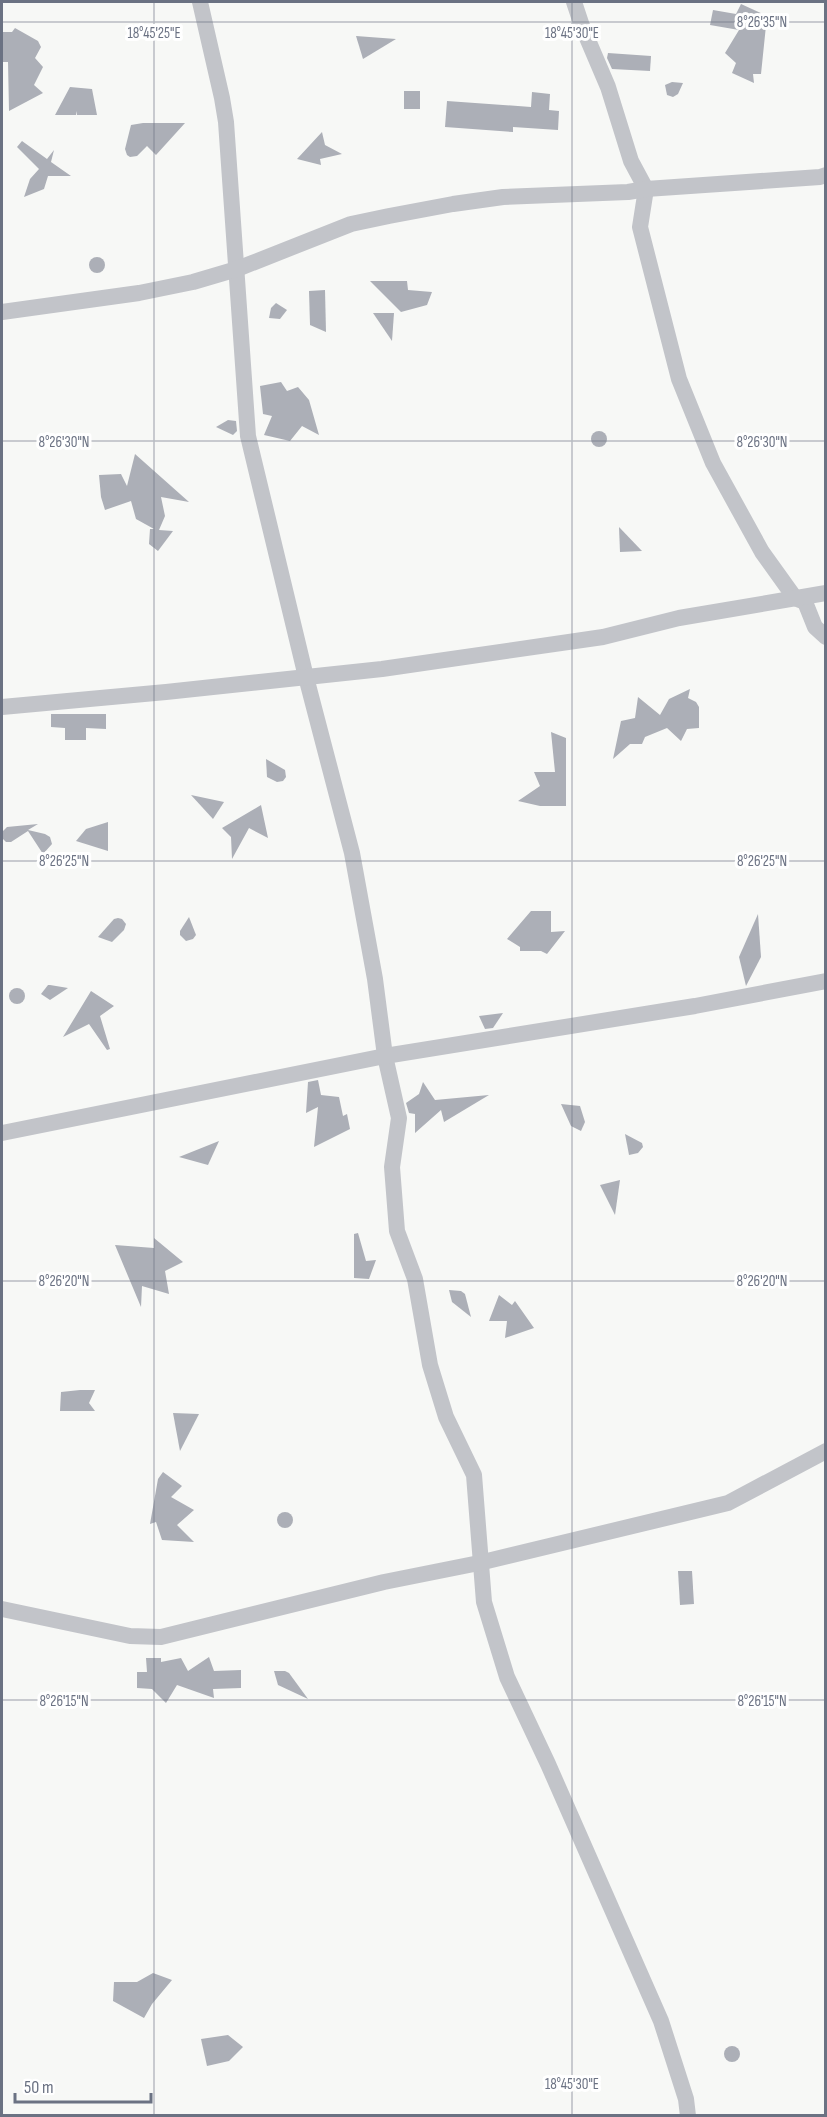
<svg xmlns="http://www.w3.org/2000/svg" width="827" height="2117" font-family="'Sofia Sans Condensed',sans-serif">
<rect width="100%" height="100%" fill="#f7f8f6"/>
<g fill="#acafb7">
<polygon points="741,4 767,16 761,74 753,74 754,83 732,73 736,63 725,53 739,30 710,25 713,10 736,14"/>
<polygon points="15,28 38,41 41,47 35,58 43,67 34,85 43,93 9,111 8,62 2,62 2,32 12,32"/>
<polygon points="356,36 396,39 363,59"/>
<polygon points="608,53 651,56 650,71 612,69 607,58"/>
<polygon points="672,82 683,83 678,94 673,97 667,95 665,85"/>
<polygon points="70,87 92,89 97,115 77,115 77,111 76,115 55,115"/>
<rect x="404" y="91" width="16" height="18"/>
<polygon points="532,92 550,94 549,110 559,111 558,130 513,127 513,132 445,127 447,101 531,107"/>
<polygon points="143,123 185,123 156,155 147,146 137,156 130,157 127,155 125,149 131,125"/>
<polygon points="322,132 325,145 342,154 320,159 321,165 297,159"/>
<polygon points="22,141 47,159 54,150 51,162 71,176 48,176 44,189 24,197 30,179 39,169 17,147"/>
<circle cx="97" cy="265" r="8"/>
<polygon points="370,281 407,281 408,290 432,292 427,305 401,312"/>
<polygon points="325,290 326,332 310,325 309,291"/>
<polygon points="276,303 287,310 280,319 269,318 271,308"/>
<polygon points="373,313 394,313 392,341"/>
<polygon points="281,382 287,391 298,387 309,400 319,435 302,426 290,441 264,435 272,416 263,414 260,386"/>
<polygon points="228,420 236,421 237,431 233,435 216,427"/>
<circle cx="599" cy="439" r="8"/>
<polygon points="135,454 189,502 161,497 165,516 159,530 173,531 158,551 149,544 150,529 154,529 136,519 131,501 105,510 101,497 99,475 121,474 127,486"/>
<polygon points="619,527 642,551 620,552"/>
<polygon points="690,689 688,698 696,702 699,707 699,728 687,729 681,741 667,728 645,737 642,744 630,744 613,759 621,721 635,718 638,697 660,715 669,699"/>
<polygon points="51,714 106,714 106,729 86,728 86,740 65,740 65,728 51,727"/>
<polygon points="551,732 566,738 566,806 540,806 518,801 540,786 534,772 555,772"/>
<polygon points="266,759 285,770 286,777 283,781 277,782 267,777"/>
<polygon points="191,795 224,802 213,819"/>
<polygon points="261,805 268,838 249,828 232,859 231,837 222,828"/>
<polygon points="108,822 108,851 76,841 86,829"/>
<polygon points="38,824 28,830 45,834 50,837 52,844 43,854 28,831 11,842 6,842 2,838 2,832 7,827"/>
<polygon points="531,911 551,911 551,932 565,931 547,954 541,951 520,951 520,947 507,939"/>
<polygon points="758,914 761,957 746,986 739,957"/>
<polygon points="189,917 196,935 193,939 186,941 180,935 180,931"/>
<polygon points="118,918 122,919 126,924 124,930 112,942 98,937 114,919"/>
<polygon points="48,985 50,985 68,988 50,1000 41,994"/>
<circle cx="17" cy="996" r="8"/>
<polygon points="91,991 114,1006 100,1016 110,1049 107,1050 89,1024 63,1037"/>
<polygon points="503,1013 493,1028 485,1029 479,1016"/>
<polygon points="318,1080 321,1095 339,1097 343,1116 347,1114 350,1129 314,1147 318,1107 306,1113 308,1082"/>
<polygon points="423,1082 435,1100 489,1095 444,1122 441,1110 415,1133 415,1114 409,1113 406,1103 419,1094"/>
<polygon points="561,1104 580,1106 585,1122 581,1131 571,1126"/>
<polygon points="625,1134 642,1143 643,1147 638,1153 629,1155"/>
<polygon points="219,1141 208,1165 179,1157"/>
<polygon points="620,1180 615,1215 600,1185"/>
<polygon points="358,1233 366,1261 376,1260 369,1279 354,1278 354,1234"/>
<polygon points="154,1238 183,1262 165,1271 169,1294 142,1286 141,1307 115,1245 154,1248"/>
<polygon points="449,1290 461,1291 465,1294 471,1317 452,1302"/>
<polygon points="499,1295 512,1305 515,1301 534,1328 505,1338 507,1321 489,1321"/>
<polygon points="80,1390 95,1390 89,1403 95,1411 60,1411 61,1392"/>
<polygon points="173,1413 199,1414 180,1451"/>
<polygon points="163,1472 182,1486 171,1497 194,1510 177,1525 194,1542 162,1540 156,1522 150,1524 158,1479"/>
<circle cx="285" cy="1520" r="8"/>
<polygon points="678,1571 692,1571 694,1604 680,1605"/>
<polygon points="209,1657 214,1671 241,1670 241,1688 213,1689 214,1698 177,1685 166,1703 152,1689 137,1688 137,1672 147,1672 146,1658 161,1658 161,1662 181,1658 188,1671"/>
<polygon points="274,1671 285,1671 289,1673 308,1699 278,1685"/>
<polygon points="153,1973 172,1980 152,2004 144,2018 113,2001 114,1982 137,1982"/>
<polygon points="228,2035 243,2047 229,2061 207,2066 201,2039"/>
<circle cx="732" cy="2054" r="8"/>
</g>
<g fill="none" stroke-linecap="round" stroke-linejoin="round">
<g stroke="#c2c4c9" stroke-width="16">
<polyline points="200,2 222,98 226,122 248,436 306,677 352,853 375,979 385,1056 399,1118 392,1167 397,1231 415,1279 430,1365 446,1417 474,1475 484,1602 507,1677 548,1764 661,2021 686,2099 688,2116"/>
<polyline points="574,2 582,26 608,87 631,161 646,189 640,227 679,379 713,463 762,552 795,598 805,602 815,627 826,637"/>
<polyline points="2,312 139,293 193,282 237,269 351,224 389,216 453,204 503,197 628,192 646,189 820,177 826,175"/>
<polyline points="2,707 166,692 382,669 603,637 679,618 826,593"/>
<polyline points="2,1133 385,1056 695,1006 826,981"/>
<polyline points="2,1609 130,1636 161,1637 384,1582 479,1563 728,1503 826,1451"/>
</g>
</g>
<path fill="none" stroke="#6b7283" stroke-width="1.5" stroke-opacity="0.45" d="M154 2V2116M572 2V2116M2 22H826M2 441H826M2 861H826M2 1281H826M2 1700H826"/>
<g font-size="15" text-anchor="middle" fill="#6b7283" stroke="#fff" stroke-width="6" stroke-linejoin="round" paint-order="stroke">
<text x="762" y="27">8°26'35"N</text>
<text x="154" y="38">18°45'25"E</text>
<text x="572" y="38">18°45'30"E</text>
<text x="64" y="447">8°26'30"N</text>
<text x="762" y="447">8°26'30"N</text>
<text x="64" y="866">8°26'25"N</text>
<text x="762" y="866">8°26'25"N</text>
<text x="64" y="1286">8°26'20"N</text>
<text x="762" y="1286">8°26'20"N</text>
<text x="64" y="1706">8°26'15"N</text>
<text x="762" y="1706">8°26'15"N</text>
<text x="572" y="2089">18°45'30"E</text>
</g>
<rect width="827" height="2117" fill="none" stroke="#6b7283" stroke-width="6"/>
<path d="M15 2093v9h136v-9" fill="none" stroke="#6b7283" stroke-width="3"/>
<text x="24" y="2093" font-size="18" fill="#6b7283" stroke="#ffffff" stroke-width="4.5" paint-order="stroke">50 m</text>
</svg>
